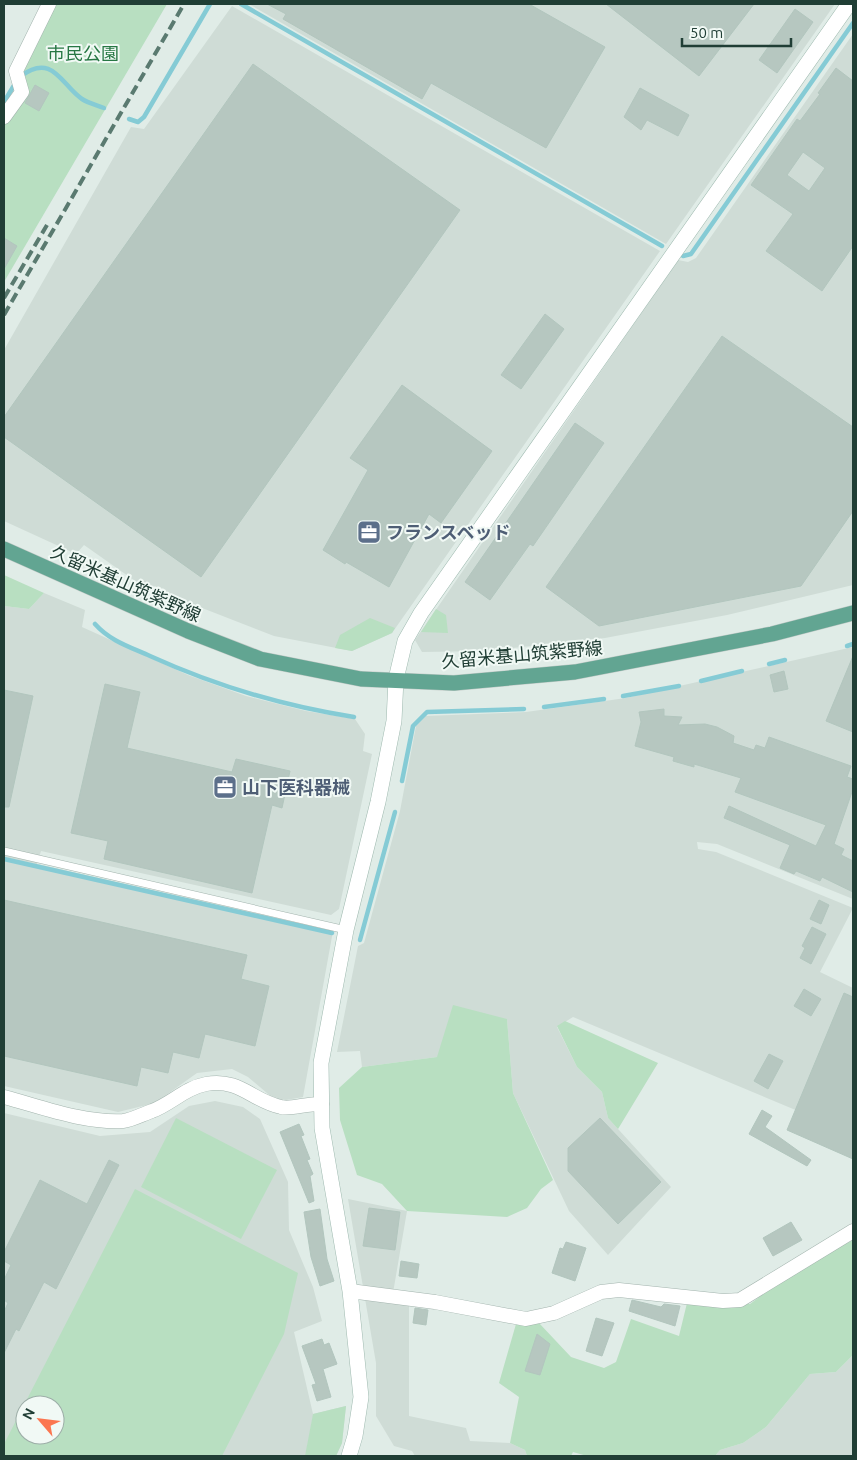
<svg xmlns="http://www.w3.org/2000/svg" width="857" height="1460" font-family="Ubuntu,'Noto Sans JP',sans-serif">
<rect width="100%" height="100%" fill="#e0ece7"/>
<g fill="#cfdcd6" fill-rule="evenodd">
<polygon points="249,4 835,4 666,244"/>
<polygon points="232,6 660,251 392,633 352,651 274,636 138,583 84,545 76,554 4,521 4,350 131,127 144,129"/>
<polygon points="853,34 853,585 727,615 605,638 485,651 422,652 415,640 678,260 688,262 696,258"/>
<polygon points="44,593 85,610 82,627 188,675 246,696 306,711 355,719 365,734 363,751 372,754 339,909 331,915 41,851 37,864 333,931 303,1097 286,1100 274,1099 248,1077 232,1069 197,1073 155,1103 118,1112 4,1086 4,606 29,609"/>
<polygon points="853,647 853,899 717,844 697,842 698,849 716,852 853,908 820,972 853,988 853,1134 573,1017 557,1027 577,1067 602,1092 608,1118 671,1187 608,1255 569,1211 513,1093 507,1019 437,1057 362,1067 360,1051 337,1052 358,946 364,943 400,811 416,726 426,716 526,712 626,698"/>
<path d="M215 1101 243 1107 260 1119 288 1182 289 1230 313 1287 322 1321 294 1332 313 1414 346 1406 342 1443 336 1456H4V1113L100 1136 150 1132 189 1106ZM25 1405H55V1435H25Z"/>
<polygon points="348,1199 407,1211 393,1293 409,1302 409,1416 466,1428 470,1441 510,1443 525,1450 527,1456 415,1456 412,1451 394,1446 376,1416 376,1363"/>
<polygon points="853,1355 853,1456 715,1456 720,1450 743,1443 766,1427 810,1374 836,1372"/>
</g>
<g fill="#b8dfc1" fill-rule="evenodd">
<polygon points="53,4 167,4 4,282 4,126 26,92 22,68"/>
<polygon points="4,575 44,593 29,609 4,606"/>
<polygon points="436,609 446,615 448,633 421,632"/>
<polygon points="370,618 395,628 392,633 352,651 335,648 340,635"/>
<polygon points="453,1005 507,1019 513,1093 553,1180 541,1189 527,1208 507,1217 407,1211 382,1184 357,1175 340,1120 339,1088 362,1067 437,1057"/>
<polygon points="565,1021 658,1063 618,1129 608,1118 602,1092 577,1067 557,1026"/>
<polygon points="176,1118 277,1170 241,1239 141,1187"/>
<path d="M135 1189 298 1273 284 1334 222 1456H4V1444ZM25 1405H55V1435H25Z"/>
<polygon points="853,1240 853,1355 836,1372 810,1374 766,1427 743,1443 720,1450 715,1456 587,1456 573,1452 571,1456 527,1456 525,1450 510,1443 519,1397 499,1383 516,1324 539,1323 571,1357 604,1368 616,1362 631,1319 679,1336 687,1303 750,1304 795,1270"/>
<polygon points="346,1406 342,1443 336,1456 305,1456 313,1414"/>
</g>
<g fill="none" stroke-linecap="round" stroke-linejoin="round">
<g stroke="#85cbd5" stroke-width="4.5">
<polyline points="241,4 662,246"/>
<path d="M21 76C53 52 62 86 82 99 88 103 97 105 104 108"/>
<polyline points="4,102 16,82"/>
<polyline points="129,119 138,122 144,117 210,4"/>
<polyline points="683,256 691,254 853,23"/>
<path d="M95 624C110 641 130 647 150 656 216 686 283 706 354 717"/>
<polyline points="847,646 853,644"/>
<polyline points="769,664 785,660"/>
<polyline points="701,681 742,671"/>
<polyline points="623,696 679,686"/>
<polyline points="544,707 604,699"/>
<polyline points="402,781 413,726 427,712 524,709"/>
<polyline points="4,859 332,933"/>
<polyline points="360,940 395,812"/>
</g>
</g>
<g fill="#b6c7c0" stroke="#b2c6be" fill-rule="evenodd">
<polygon points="267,4 529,4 605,47 546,148 431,83 422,99 283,19 286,14"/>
<polygon points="606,4 754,4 699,76"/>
<polygon points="795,9 813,22 777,73 759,60"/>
<polygon points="253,64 460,210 201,577 4,437 4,417"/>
<path d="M836 68 853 81V246L822 291 766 251 793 214 751 185 797 119 800 121 820 94 818 93ZM803 152 825 168 809 191 787 175Z"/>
<polygon points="35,85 49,93 39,111 25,103"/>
<polygon points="640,88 689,115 678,136 647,120 641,130 624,117"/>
<polygon points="4,238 17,246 4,269"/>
<polygon points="545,314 564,329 521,389 501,375"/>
<polygon points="722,336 853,427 853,511 801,586 599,626 546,587"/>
<polygon points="402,385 492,451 441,523 429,514 389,587 346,562 345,564 323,550 368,470 350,458"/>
<polygon points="575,423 604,443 533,546 530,544 490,600 465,582"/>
<polygon points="853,656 853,732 826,721"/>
<polygon points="784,671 788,689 774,692 770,675"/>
<polygon points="105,684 140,692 127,748 232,772 236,759 290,771 282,808 272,805 252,893 104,859 108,841 71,833"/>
<polygon points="4,690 33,696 9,807 4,807"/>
<polygon points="664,709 664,716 682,717 678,725 705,724 717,727 734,736 733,743 754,750 756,745 765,748 769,737 851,766 847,777 853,779 853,789 834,844 844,849 841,855 853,861 853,892 822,877 820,881 796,871 794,874 780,868 790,845 724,818 729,806 816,846 826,825 735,792 741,778 694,764 694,767 673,761 674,757 635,746 641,722 639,712"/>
<polygon points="4,900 247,955 241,979 269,986 255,1046 205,1034 199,1058 173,1052 168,1073 141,1067 137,1086 4,1056"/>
<polygon points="819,900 829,905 821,924 810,919"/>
<polygon points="812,927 826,934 811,964 800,958 805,948 802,946"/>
<polygon points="804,989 821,999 811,1016 794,1006"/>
<polygon points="844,993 853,997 853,1159 787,1130"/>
<polygon points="769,1054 783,1061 768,1089 754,1081"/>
<polygon points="762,1110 772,1116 765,1127 811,1160 807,1166 749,1134"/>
<polygon points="600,1118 661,1182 618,1224 568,1171 568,1148"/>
<polygon points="299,1124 304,1135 301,1136 310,1159 307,1160 313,1174 310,1176 314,1201 309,1203 280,1132"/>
<polygon points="109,1160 119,1165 56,1289 44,1282 19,1331 16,1329 4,1353 4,1312 8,1303 4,1300 4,1280 11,1265 4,1261 4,1252 40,1180 87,1204"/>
<polygon points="369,1208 400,1212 395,1250 363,1246"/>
<polygon points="320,1209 327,1259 334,1281 320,1286 311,1257 304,1212"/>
<polygon points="791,1222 802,1240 773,1256 763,1238"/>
<polygon points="566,1242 586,1248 575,1281 552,1273 560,1248 563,1249"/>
<polygon points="401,1261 419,1264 417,1278 399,1276"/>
<polygon points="632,1300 661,1307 664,1304 680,1306 675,1326 629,1311"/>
<polygon points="415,1308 428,1310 426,1325 413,1323"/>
<polygon points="596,1318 614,1323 602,1356 586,1351"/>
<polygon points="537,1334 550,1344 540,1375 525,1371"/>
<polygon points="322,1339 324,1345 329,1343 337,1364 323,1369 331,1397 317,1401 312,1385 316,1384 302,1346"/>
</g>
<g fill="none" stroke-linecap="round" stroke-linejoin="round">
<g stroke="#a3b4ae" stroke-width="8">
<polyline id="lane" points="4,851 346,930"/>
</g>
<g stroke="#a3b4ae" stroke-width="15">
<g id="street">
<polyline points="4,117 22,92 16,71 49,4"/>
<path d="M4 1097C42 1107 83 1123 123 1121 132 1120 143 1114 152 1111 171 1104 185 1088 206 1084 240 1078 252 1101 281 1107 290 1110 308 1103 322 1104"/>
<polyline points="350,1291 435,1302 526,1319 554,1313 601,1292 619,1290 723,1301 740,1300 853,1231"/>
</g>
</g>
<g stroke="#9eb9af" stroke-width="16">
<polyline id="secondary" points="349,1456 355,1436 361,1397 350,1291 322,1128 321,1063 346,930 378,802 394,721 396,679 405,641 421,613 849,4"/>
</g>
<g stroke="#c1c9c6" stroke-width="16">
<polyline id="primary" points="4,549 188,631 260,659 361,679 454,683 575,672 772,634 853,613"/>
</g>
<use href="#lane" stroke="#fff" stroke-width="7"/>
<use href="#street" stroke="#fff" stroke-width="14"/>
<use href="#secondary" stroke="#fff" stroke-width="15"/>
<use href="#primary" stroke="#62a592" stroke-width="15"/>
<g stroke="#5a7a70" stroke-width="4" stroke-dasharray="10 5" stroke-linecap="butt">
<polyline points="4,298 47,225"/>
<polyline points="4,315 184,4"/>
</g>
</g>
<defs>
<g id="office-square" transform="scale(1.25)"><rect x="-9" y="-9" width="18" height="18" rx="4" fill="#5c6f8a" stroke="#f1f9f5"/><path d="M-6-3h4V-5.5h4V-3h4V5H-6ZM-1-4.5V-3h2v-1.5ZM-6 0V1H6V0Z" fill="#fff"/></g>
</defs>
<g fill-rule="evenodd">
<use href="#office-square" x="369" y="532"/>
<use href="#office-square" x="225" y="787"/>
</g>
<g text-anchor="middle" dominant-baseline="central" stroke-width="4" stroke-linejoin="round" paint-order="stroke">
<g font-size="18" fill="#277744" stroke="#f1f9f5">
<text x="83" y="53">市民公園</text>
</g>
<g font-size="18" font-weight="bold" fill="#4e5e75" stroke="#f1f9f5" text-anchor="start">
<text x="386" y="532">フランスベッド</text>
<text x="242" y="787">山下医科器械</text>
</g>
<g font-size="18" fill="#203e35" stroke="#f1f9f5">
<text transform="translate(126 583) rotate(24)">久留米基山筑紫野線</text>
<text transform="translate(522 654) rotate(-5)">久留米基山筑紫野線</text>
</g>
</g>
<rect width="857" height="1460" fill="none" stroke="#203e35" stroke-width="10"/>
<g transform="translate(40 1420) rotate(298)"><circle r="24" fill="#f1f9f5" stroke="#9daea8"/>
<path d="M0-4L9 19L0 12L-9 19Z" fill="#fb7650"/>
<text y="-8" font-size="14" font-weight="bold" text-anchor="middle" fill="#203e35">N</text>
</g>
<path d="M682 38v8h109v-8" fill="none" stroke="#203e35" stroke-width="2.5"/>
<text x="690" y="38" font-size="15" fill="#203e35" stroke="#f1f9f5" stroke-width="4" paint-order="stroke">50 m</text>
</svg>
